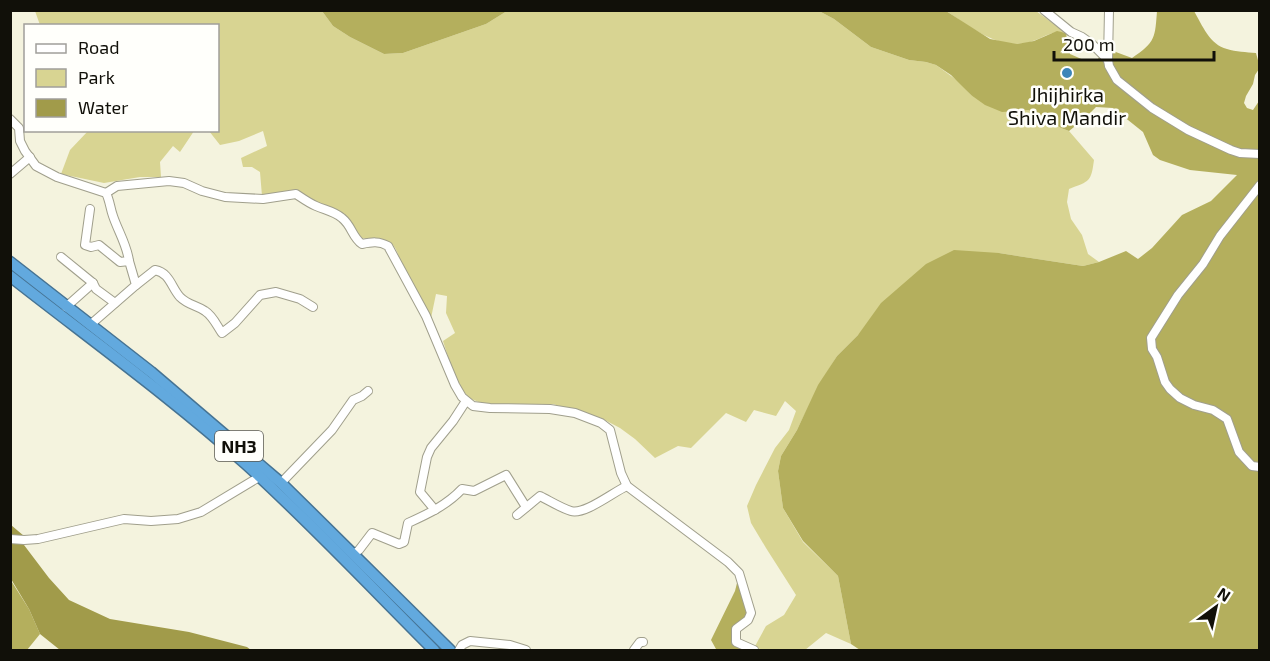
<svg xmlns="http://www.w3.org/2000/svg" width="1270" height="661" font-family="'Exo 2',sans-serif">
<rect width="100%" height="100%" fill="#f4f3de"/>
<g fill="#d8d492">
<path d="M35 11H322L333 26 350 37 384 54 403 53 486 24 507 11H819L834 19 871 47 909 60 926 62 936 65 958 81 971 95 1019 110H1028L1045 117 1061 128 1069 131 1094 160C1091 182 1090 181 1069 189L1067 202 1071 219 1082 235 1088 254 1099 262 1083 266 999 253 858 335 837 356 819 385 797 430 781 456 778 471 783 508 803 542 838 576 851 644 826 633 805 650H768L754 648 766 626 784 615 796 595 766 548 751 523 747 506 756 485 775 448 789 430 796 411 785 401 776 416 754 410 746 422 726 413 691 448 678 446 655 458 635 439 620 428 601 418 553 404 486 405 469 398 461 388 451 366 443 341 455 333 446 313 447 296 436 294 431 318C422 303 412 289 405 273 400 264 399 250 391 243 381 236 369 241 359 237L349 220 304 196H262L260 172 252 167H243L241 158 267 146 263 131 239 141 220 145 209 131 218 130V26L40 25Z"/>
<path d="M946 11H1036L1066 33C1050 30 1045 38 1030 42 999 51 971 27 946 11Z"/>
<polygon points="88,131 88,130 194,131 180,152 173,146 160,162 161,177 140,177 104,183 61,174 70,150"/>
</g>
<g fill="#b4af5d">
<polygon points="322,11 507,11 486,24 403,53 384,54 350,37 333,26"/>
<path d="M819 11H946L990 39 1017 44 1034 41 1057 31 1066 33 1070 54 1086 61 1098 59 1105 48 1132 58C1156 42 1155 37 1157 11H1194C1202 25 1210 45 1227 49 1236 52 1246 52 1256 53L1259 64V69L1255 75 1253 84 1246 96 1244 103 1247 108 1253 110 1259 101V650H860L851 644 838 576 803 541 783 508 778 471 781 456 797 430 818 385 837 356 858 335 881 303 926 264 954 250 999 253 1083 266 1099 262 1126 251 1138 259 1152 248 1182 215 1211 201 1237 175 1190 170 1160 160 1153 155 1143 132 1113 108 1096 107 1084 119 1069 131 1061 128 1045 117 1028 110 1002 112 985 105 971 95 951 75 936 65 926 62 909 60 871 47 834 19Z"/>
<polygon points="10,579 29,609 40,634 27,650 11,650"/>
<polygon points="738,579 747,613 743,621 733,631 747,650 716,649 711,640 735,591"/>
</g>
<polygon fill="#a19b4a" points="11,525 24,536 24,545 49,578 69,600 110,619 189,632 247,647 251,650 60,650 40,634 29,609 11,579"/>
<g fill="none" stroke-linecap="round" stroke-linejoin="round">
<g stroke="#a09f8c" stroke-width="10">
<g id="minor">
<polyline points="1044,10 1071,32 1082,37 1092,44 1108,60 1109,66 1117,80 1152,108 1188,130 1231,150 1240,153 1260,154"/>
<polyline points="1108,60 1109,10"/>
<path d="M10 119 19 128 20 141 25 151 36 166 57 177 106 193C110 201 110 208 113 216 118 231 127 245 129 261"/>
<polyline points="10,174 30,157"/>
<polyline points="1260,185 1220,236 1203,264 1178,295 1151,338 1152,349 1157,357 1165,382 1170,389 1180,398 1194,405 1213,410 1227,419 1239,452 1252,466 1260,467"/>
<path d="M106 193 117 186 169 181 184 183 202 191 225 197 263 199 296 194C302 198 309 203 316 206 325 210 334 211 342 218 352 226 352 237 362 244 372 242 379 241 388 246L426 316 455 385 462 397 473 406 490 408 550 409 575 413 601 423 610 430 621 473 627 486 728 562 739 573 751 613 748 620 736 629V642L754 650"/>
<polyline points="90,209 85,245 91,247 99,245 120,262 129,261 136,285 90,325"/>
<polyline points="61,257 93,283 66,307"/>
<polyline points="93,283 96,289 115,303"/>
<path d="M136 285 155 270C170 273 171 287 180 297 188 305 196 305 205 311 213 316 217 326 222 333L235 323 260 295 276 292 300 299 313 307"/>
<polyline points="281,483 332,430 353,400 362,396 368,391"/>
<polyline points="435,510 420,492 427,457 431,448 453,421 466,401"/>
<path d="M517 515 540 496C550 501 561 508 571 511 585 515 613 492 627 486"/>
<polyline points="10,539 24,540 38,539 124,519 151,521 178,519 201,512 259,477"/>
<path d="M354 554 359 550 372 533 399 544 404 542 408 523C428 514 447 505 462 489L474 491 506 475 526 507"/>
<polyline points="459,650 462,645 470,641 510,645 526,650"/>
<polyline points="634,650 640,642 643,642"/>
</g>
</g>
<g stroke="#467393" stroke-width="13">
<g id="highway">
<polyline points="10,262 151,372 281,483 450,650"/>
<path d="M10 276C89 338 171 397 246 464 311 523 372 588 434 650"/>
</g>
</g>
<use href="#minor" stroke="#fff" stroke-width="8"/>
<use href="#highway" stroke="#62a9de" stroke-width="10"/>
</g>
<circle fill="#3c85b9" stroke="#fffffb" stroke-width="2" cx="1067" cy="73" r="6"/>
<g text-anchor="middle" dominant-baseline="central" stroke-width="5" stroke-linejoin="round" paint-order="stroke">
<rect fill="#fffffb" stroke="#585852" stroke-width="1.5" x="215" y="431" width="48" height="30" rx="4.5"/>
<g font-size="18" font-weight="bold" fill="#111009">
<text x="239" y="446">NH3</text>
</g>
<g font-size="20" fill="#111009" stroke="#fffffb">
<text x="1067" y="94">Jhijhirka<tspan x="1067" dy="23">Shiva Mandir</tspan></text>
</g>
</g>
<rect width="1270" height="661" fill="none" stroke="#111009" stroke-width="24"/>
<rect x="24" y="24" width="195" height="108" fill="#fffffb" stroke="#a09f9a" stroke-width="1.5"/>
<rect x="36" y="44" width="30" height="9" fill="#ffffff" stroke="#a09f9a" stroke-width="1.5"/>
<text x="78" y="54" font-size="18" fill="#111009">Road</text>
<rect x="36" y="69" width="30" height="18" fill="#d8d492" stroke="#a09f9a" stroke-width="1.5"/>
<text x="78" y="84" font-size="18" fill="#111009">Park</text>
<rect x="36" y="99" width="30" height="18" fill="#a19b4a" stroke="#a09f9a" stroke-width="1.5"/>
<text x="78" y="114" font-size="18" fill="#111009">Water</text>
<g transform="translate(1216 607) rotate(33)" stroke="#fffffb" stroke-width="4.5" paint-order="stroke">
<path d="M0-4.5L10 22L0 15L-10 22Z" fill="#111009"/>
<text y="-9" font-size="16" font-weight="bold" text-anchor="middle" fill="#111009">N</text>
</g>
<path d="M1054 51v9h160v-9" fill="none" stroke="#111009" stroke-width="3"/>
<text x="1063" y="51" font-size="18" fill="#111009" stroke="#fffffb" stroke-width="4.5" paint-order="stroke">200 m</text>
</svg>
